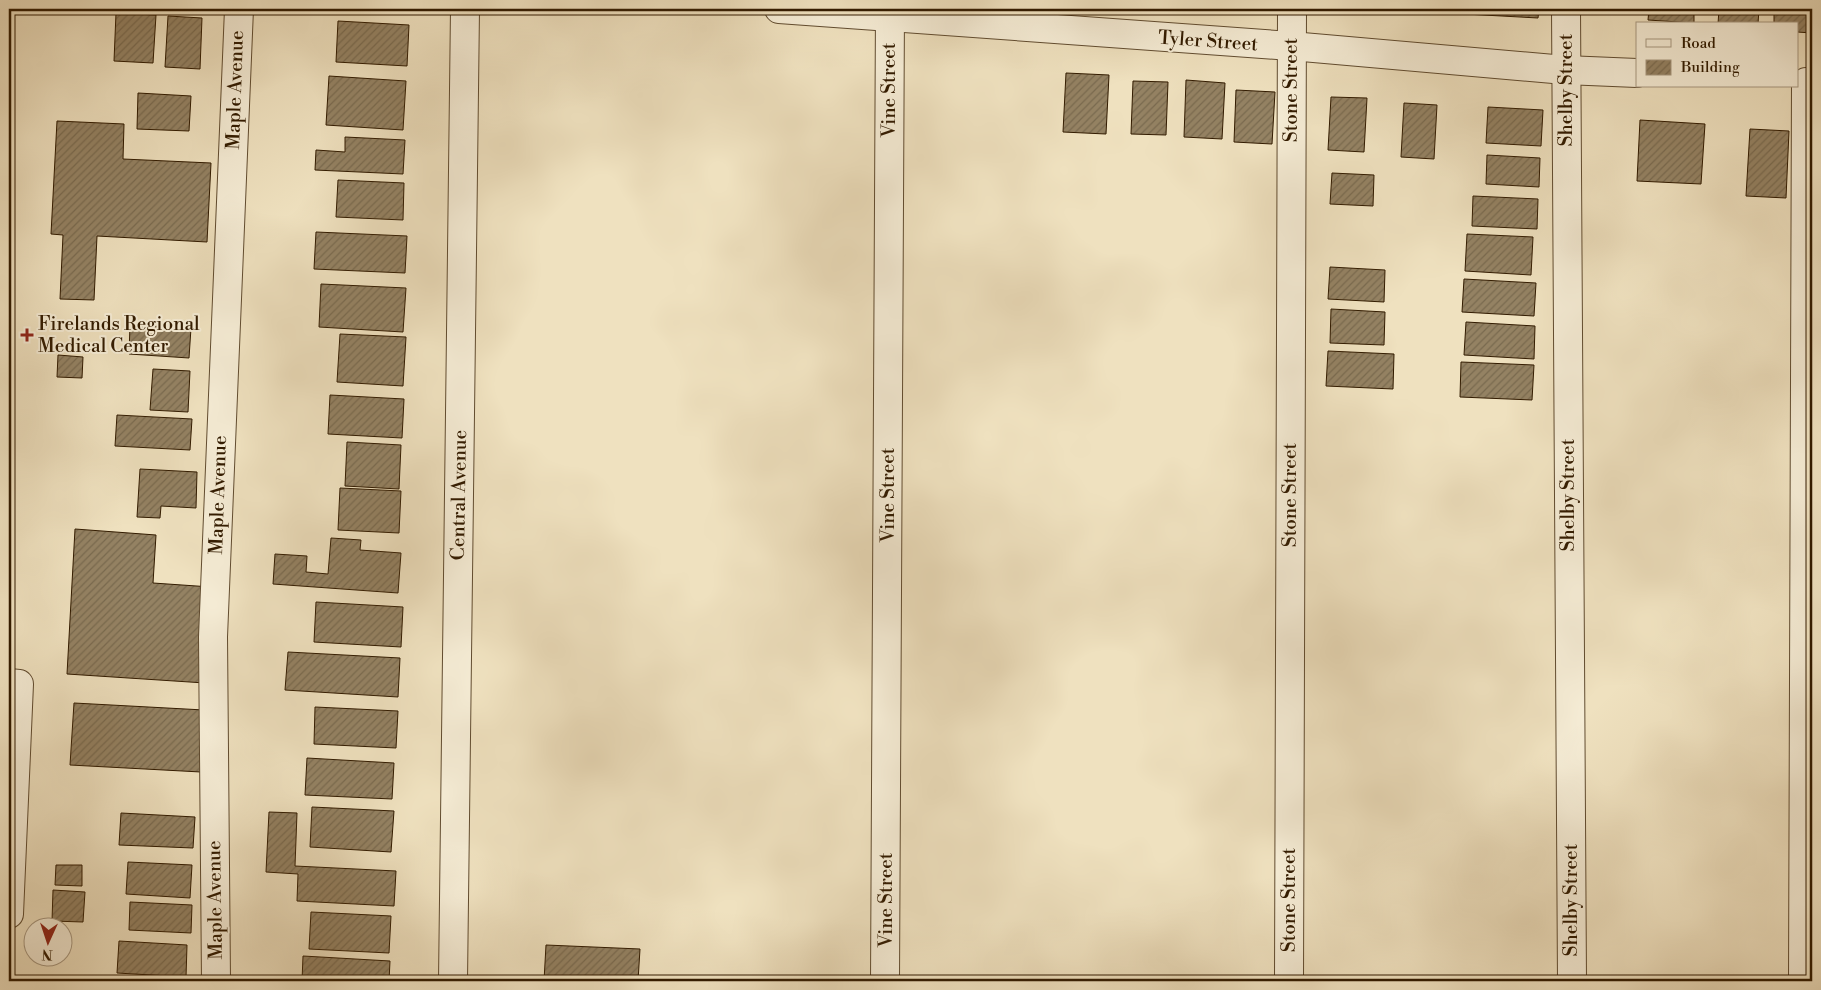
<svg xmlns="http://www.w3.org/2000/svg" width="1821" height="990" font-family="'Libre Bodoni',serif">
<defs>
<pattern id="building-hatch" width="6" height="6" patternUnits="userSpaceOnUse" patternTransform="scale(1.25)"><rect width="6" height="6" fill="#948263"/><path d="M-1 1l2-2M0 6l6-6M5 7l2-2" fill="none" stroke="#796a4f"/></pattern>
</defs>
<rect width="100%" height="100%" fill="#efe1bf"/>
<filter id="stains"><feTurbulence type="fractalNoise" baseFrequency=".004" numOctaves="4"/><feColorMatrix values="0 0 0 0 .2 0 0 0 0 .09 0 0 0 0 .02 0 0 0 .5 -.17"/></filter>
<radialGradient id="worn" r=".72"><stop offset=".6" stop-color="#630" stop-opacity="0"/><stop offset="1" stop-color="#630" stop-opacity=".3"/></radialGradient>
<g fill="url(#building-hatch)" stroke="#321b00">
<polygon points="1466,9 1539,9 1538,18 1465,14"/>
<polygon points="1649,9 1694,9 1694,23 1648,20"/>
<polygon points="1719,9 1759,9 1758,24 1718,24"/>
<polygon points="1774,9 1812,9 1812,33 1797,32 1797,24 1774,24"/>
<polygon points="116,13 156,15 153,63 114,61"/>
<polygon points="168,16 202,18 200,69 165,67"/>
<polygon points="338,21 409,25 407,66 336,62"/>
<polygon points="1066,73 1109,75 1106,134 1063,132"/>
<polygon points="329,76 406,81 403,130 326,125"/>
<polygon points="1186,80 1225,83 1222,139 1184,137"/>
<polygon points="1133,81 1168,82 1166,135 1131,134"/>
<polygon points="1236,90 1275,92 1272,144 1234,142"/>
<polygon points="138,93 191,96 189,131 137,129"/>
<polygon points="1331,97 1367,98 1364,152 1328,150"/>
<polygon points="1404,103 1437,105 1434,159 1401,157"/>
<polygon points="1488,107 1543,110 1541,146 1486,143"/>
<polygon points="1640,120 1705,124 1701,184 1637,181"/>
<polygon points="57,121 124,124 123,159 211,163 207,242 97,236 94,300 60,299 63,235 51,234"/>
<polygon points="1750,129 1789,131 1786,198 1746,196"/>
<polygon points="345,137 405,140 403,174 315,170 316,150 345,152"/>
<polygon points="1487,155 1540,158 1539,187 1486,184"/>
<polygon points="1332,173 1374,175 1373,206 1330,204"/>
<polygon points="338,180 404,183 403,220 336,217"/>
<polygon points="1473,196 1538,199 1537,229 1472,226"/>
<polygon points="316,232 407,236 405,273 314,269"/>
<polygon points="1467,234 1533,237 1531,275 1465,271"/>
<polygon points="1330,267 1385,270 1384,302 1328,299"/>
<polygon points="1464,279 1536,283 1534,316 1462,312"/>
<polygon points="321,284 406,288 403,332 319,327"/>
<polygon points="1331,309 1385,312 1384,345 1330,343"/>
<polygon points="1466,322 1535,326 1534,359 1464,355"/>
<polygon points="130,325 191,328 189,358 129,354"/>
<polygon points="340,334 406,337 403,386 337,382"/>
<polygon points="1328,351 1394,354 1393,389 1326,386"/>
<polygon points="58,355 83,357 82,378 57,377"/>
<polygon points="1461,362 1534,365 1532,400 1460,397"/>
<polygon points="153,369 190,371 188,412 150,410"/>
<polygon points="330,395 404,399 402,438 328,434"/>
<polygon points="117,415 192,419 190,450 115,446"/>
<polygon points="347,442 401,445 399,489 345,486"/>
<polygon points="140,469 197,472 196,508 161,506 160,518 137,517"/>
<polygon points="340,488 401,491 399,533 338,530"/>
<polygon points="75,529 156,535 153,583 211,587 205,683 67,674"/>
<polygon points="331,538 361,540 360,550 401,553 398,593 273,584 275,554 307,556 306,572 328,574"/>
<polygon points="316,602 403,607 401,647 314,642"/>
<polygon points="288,652 400,658 398,697 285,690"/>
<polygon points="74,703 204,710 201,772 70,765"/>
<polygon points="315,707 398,711 396,748 314,744"/>
<polygon points="307,758 394,763 392,799 305,795"/>
<polygon points="312,807 394,811 391,852 310,847"/>
<polygon points="269,812 297,813 295,866 396,871 394,906 297,901 298,874 266,872"/>
<polygon points="121,813 195,817 193,848 119,845"/>
<polygon points="128,862 192,865 190,898 126,894"/>
<polygon points="56,865 82,865 82,886 55,885"/>
<polygon points="53,890 85,892 83,922 52,921"/>
<polygon points="130,902 192,905 191,933 129,930"/>
<polygon points="311,912 391,916 389,953 309,949"/>
<polygon points="119,941 187,945 186,977 117,973"/>
<polygon points="546,945 640,949 638,981 544,981"/>
<polygon points="303,956 390,961 389,981 302,981"/>
</g>
<g fill="none" stroke-linecap="round" stroke-linejoin="round">
<g stroke="#614c30" stroke-width="30">
<g id="minor">
<polyline points="779,9 1291,46 1565,70 1637,73"/>
<polyline points="1566,9 1572,981"/>
<polyline points="9,683 19,684 9,914"/>
<polyline points="216,981 213,637 239,9"/>
<polyline points="453,981 465,9"/>
<polyline points="885,981 890,9"/>
<polyline points="1289,981 1292,9"/>
<polyline points="1803,981 1806,82"/>
</g>
</g>
<use href="#minor" stroke="#f5ecd5" stroke-width="28"/>
</g>
<path fill="#8f2418" stroke="#f5ecd5" stroke-width="2" d="M24.5 327.5h5v5h5v5h-5v5h-5v-5h-5v-5h5z"/>
<g text-anchor="middle" dominant-baseline="central" stroke-width="4" stroke-linejoin="round" paint-order="stroke">
<g font-size="19" fill="#321b00" stroke="#f5ecd5">
<text transform="translate(1208 41) rotate(4)">Tyler Street</text>
<text transform="translate(235 90) rotate(-88)">Maple Avenue</text>
<text transform="translate(889 90) rotate(-90)">Vine Street</text>
<text transform="translate(1291 90) rotate(-90)">Stone Street</text>
<text transform="translate(1566 90) rotate(-90)">Shelby Street</text>
<text transform="translate(218 495) rotate(-88)">Maple Avenue</text>
<text transform="translate(459 495) rotate(-89)">Central Avenue</text>
<text transform="translate(888 495) rotate(-90)">Vine Street</text>
<text transform="translate(1290 495) rotate(-90)">Stone Street</text>
<text transform="translate(1568 495) rotate(-90)">Shelby Street</text>
<text transform="translate(215 900) rotate(-91)">Maple Avenue</text>
<text transform="translate(886 900) rotate(-90)">Vine Street</text>
<text transform="translate(1289 900) rotate(-90)">Stone Street</text>
<text transform="translate(1571 900) rotate(-90)">Shelby Street</text>
</g>
<g font-size="19" fill="#321b00" stroke="#f5ecd5" text-anchor="start">
<text x="38" y="324">Firelands Regional<tspan x="38" dy="22">Medical Center</tspan></text>
</g>
</g>
<rect width="1821" height="990" fill="none" stroke="#efe1bf" stroke-width="30"/>
<rect x="10" y="10" width="1801" height="970" fill="none" stroke="#321b00" stroke-width="2.5"/>
<rect x="15" y="15" width="1791" height="960" fill="none" stroke="#321b00"/>
<rect x="1636" y="22" width="162" height="65" fill="#f5ecd5" stroke="#a79880"/>
<rect x="1646" y="39" width="25" height="8" fill="#f5ecd5" stroke="#a79880"/>
<text x="1681" y="48" font-size="15" fill="#321b00">Road</text>
<rect x="1646" y="60" width="25" height="15" fill="url(#building-hatch)" stroke="#a79880"/>
<text x="1681" y="72" font-size="15" fill="#321b00">Building</text>
<g transform="translate(48 942) rotate(183)"><circle r="24" fill="#f5ecd5" stroke="#a79880"/>
<path d="M0-4L9 19L0 12L-9 19Z" fill="#8f2418"/>
<text y="-8" font-size="14" font-weight="bold" text-anchor="middle" fill="#321b00">N</text>
</g>
<rect width="100%" height="100%" filter="url(#stains)"/>
<rect width="100%" height="100%" fill="url(#worn)"/>
</svg>
